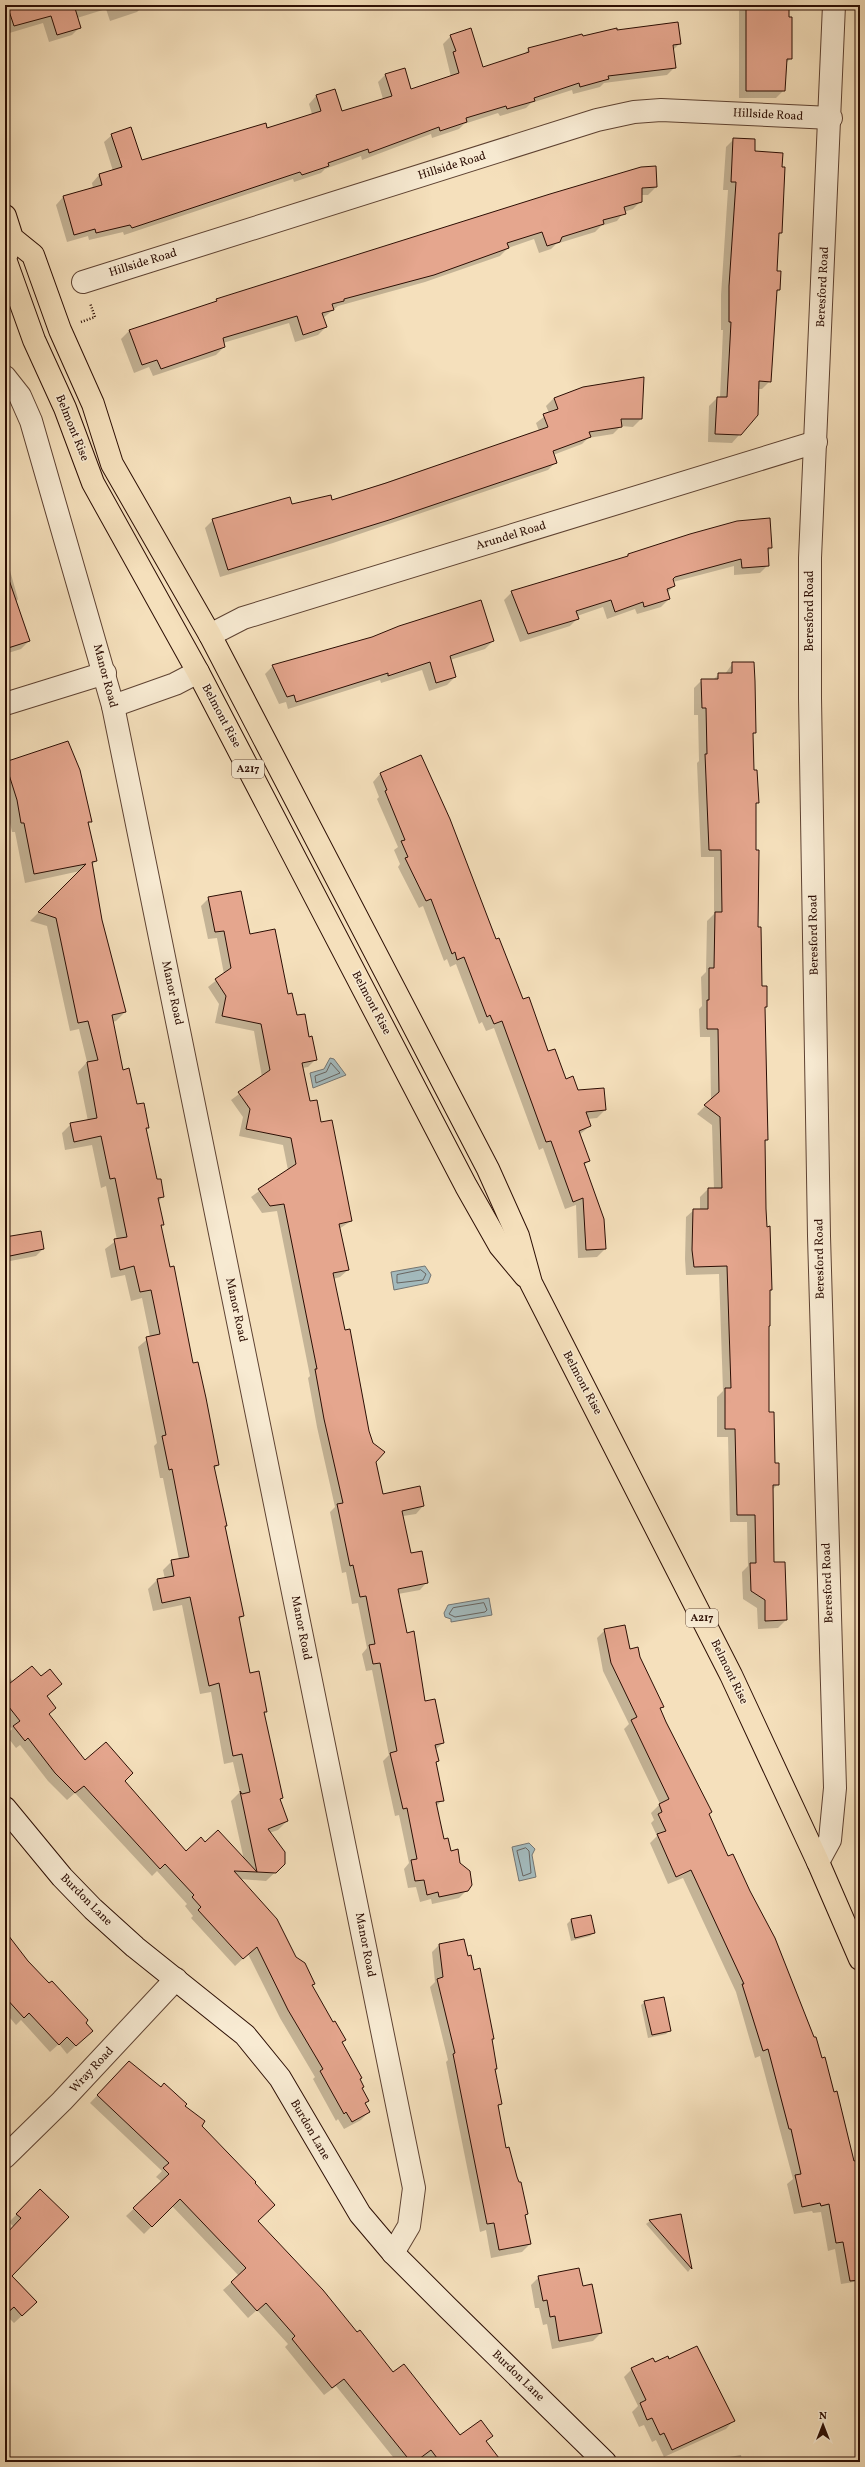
<svg xmlns="http://www.w3.org/2000/svg" width="865" height="2467" font-family="Vollkorn,serif">
<rect width="100%" height="100%" fill="#f5e0bc"/>
<filter id="stains"><feTurbulence type="fractalNoise" baseFrequency=".005" numOctaves="4"/><feColorMatrix values="0 0 0 0 .2 0 0 0 0 .09 0 0 0 0 .02 0 0 0 .5 -.17"/></filter>
<radialGradient id="worn" r=".72"><stop offset=".6" stop-color="#630" stop-opacity="0"/><stop offset="1" stop-color="#630" stop-opacity=".3"/></radialGradient>
<g fill="#a3babd" stroke="#737573">
<polygon points="330,1058 334,1059 346,1075 313,1088 310,1073 324,1069"/>
<polygon points="425,1266 431,1275 428,1283 394,1290 391,1272"/>
<polygon points="489,1598 492,1615 451,1622 451,1619 445,1617 444,1613 448,1605"/>
<polygon points="529,1843 535,1849 532,1855 536,1877 519,1881 512,1847"/>
</g>
<g fill="#0003">
<polygon points="6,5 144,5 137,12 110,21 106,9 77,18 80,27 72,35 49,42 43,23 6,34"/>
<polygon points="745,5 787,5 791,58 785,64 784,90 776,98 739,98 739,11"/>
<polygon points="617,31 680,43 673,50 675,67 667,75 604,83 600,87 573,94 572,90 531,103 526,108 500,116 498,113 464,124 459,129 432,138 431,134 362,160 361,156 325,169 321,173 294,182 293,179 124,235 123,232 89,240 88,236 67,242 56,205 63,197 93,188 92,183 99,175 113,171 104,142 112,135 141,161 267,129 312,114 309,104 316,96 334,90 342,112 383,99 378,82 385,75 411,90 451,77 443,44 451,36 482,68 523,55 529,49"/>
<polygon points="734,139 754,152 781,233 778,235 776,272 779,290 776,293 770,381 762,389 758,389 740,434 732,443 708,442 709,406 717,398 720,398 723,330 721,330 721,295 728,190 723,190 726,147"/>
<polygon points="656,187 648,195 641,195 641,201 633,209 624,212 617,221 601,226 595,232 556,244 551,249 539,253 534,239 508,248 500,256 425,282 338,306 323,318 326,327 318,335 295,342 289,323 223,343 224,347 216,355 153,376 149,367 134,373 121,339 129,331 213,303 217,300 550,195"/>
<polygon points="584,388 641,419 633,427 621,426 613,434 588,438 582,444 553,455 555,463 548,470 333,543 220,577 205,528 213,520 292,505 331,501 539,431 536,423 549,413 546,406 554,398"/>
<polygon points="771,548 767,552 768,565 760,573 734,575 734,566 673,582 674,586 667,593 669,599 661,607 637,614 635,609 607,619 603,607 577,616 578,618 570,626 520,642 504,600 512,592 624,558 628,555"/>
<polygon points="5,553 18,599 16,602 29,641 21,649 5,654"/>
<polygon points="493,641 485,649 450,660 455,677 447,685 429,691 422,670 381,683 380,680 288,709 286,702 279,704 265,674 273,666"/>
<polygon points="733,663 755,733 752,735 753,771 758,802 755,805 757,928 761,987 766,1007 764,1009 767,1140 764,1143 765,1209 771,1290 769,1292 769,1326 768,1328 768,1413 778,1484 772,1490 773,1563 784,1563 786,1620 778,1628 758,1629 757,1608 743,1599 742,1572 748,1566 747,1522 730,1522 728,1437 717,1437 717,1397 723,1391 719,1274 686,1275 685,1259 686,1217 694,1210 700,1210 700,1197 708,1189 714,1189 712,1125 697,1114 711,1100 710,1037 700,1037 699,1009 702,1006 701,977 706,972 707,921 714,914 714,857 701,857 697,763 699,761 698,715 694,715 694,688 702,680 713,680 719,674 725,674"/>
<polygon points="860,674 860,782 858,782 858,676"/>
<polygon points="421,756 496,940 547,1053 565,1080 577,1091 605,1110 597,1118 587,1119 590,1126 579,1135 589,1161 584,1165 605,1249 597,1257 578,1258 576,1205 565,1209 543,1148 539,1150 494,1028 486,1031 482,1022 479,1024 456,964 450,967 447,959 444,961 423,906 419,908 398,867 400,864 394,850 398,847 377,799 379,797 373,782 380,774"/>
<polygon points="5,763 91,821 88,824 96,861 92,865 102,920 125,1012 116,1021 112,1022 122,1071 148,1128 145,1130 157,1180 163,1196 158,1202 163,1224 160,1227 192,1364 218,1465 214,1469 243,1616 238,1621 249,1674 266,1712 264,1714 282,1797 279,1800 287,1821 278,1830 269,1833 284,1864 266,1881 240,1879 314,1983 312,1986 332,2023 345,2040 341,2043 361,2078 359,2080 361,2088 368,2101 365,2104 369,2112 361,2120 344,2129 338,2119 336,2121 313,2079 315,2077 280,2018 248,1954 235,1966 191,1918 193,1916 185,1906 187,1904 157,1871 152,1876 75,1793 67,1800 48,1781 20,1745 16,1748 6,1735 12,1729 5,1720 5,1671 13,1682 41,1678 61,1684 47,1697 55,1708 48,1715 85,1761 124,1781 186,1852 205,1843 244,1860 231,1801 240,1792 233,1762 224,1764 211,1692 200,1694 182,1605 153,1611 148,1589 157,1580 165,1579 163,1570 172,1561 179,1559 163,1478 160,1478 154,1446 157,1443 138,1347 150,1337 142,1298 131,1301 125,1275 111,1278 105,1249 117,1240 106,1186 101,1188 92,1145 65,1150 62,1133 71,1124 88,1121 78,1072 87,1062 79,1029 70,1031 47,926 30,921 80,871 25,883 15,832 12,832 5,799"/>
<polygon points="860,872 860,928 859,904"/>
<polygon points="209,898 249,935 287,995 308,1038 316,1059 308,1067 302,1068 309,1103 321,1123 351,1221 339,1229 348,1270 340,1277 333,1279 382,1495 423,1506 416,1514 403,1516 411,1554 427,1582 420,1590 398,1594 406,1634 424,1702 443,1743 435,1750 438,1761 435,1764 442,1800 436,1807 443,1840 460,1864 467,1890 459,1898 432,1904 431,1899 420,1902 416,1887 408,1888 404,1869 409,1863 399,1815 395,1816 383,1761 389,1755 372,1670 366,1671 362,1654 367,1648 358,1603 352,1604 346,1572 342,1573 330,1512 335,1507 317,1427 308,1378 310,1376 277,1211 262,1213 251,1197 288,1170 283,1145 239,1136 243,1117 231,1100 262,1077 254,1031 215,1023 219,1004 208,987 224,974 217,938 208,939 201,906"/>
<polygon points="5,1238 43,1249 36,1256 5,1262"/>
<polygon points="605,1630 639,1657 662,1707 660,1709 711,1812 708,1815 854,2162 860,2161 860,2281 841,2284 835,2249 828,2251 821,2212 813,2213 812,2211 794,2214 787,2184 793,2179 760,2056 755,2058 736,1992 683,1878 668,1884 650,1843 657,1836 651,1823 654,1820 651,1813 660,1804 624,1729 629,1724 603,1671 597,1638"/>
<polygon points="590,1916 594,1933 590,1936 571,1941 567,1924 571,1920"/>
<polygon points="5,1932 27,1961 84,2023 83,2039 67,2054 59,2044 50,2052 21,2020 16,2025 5,2012"/>
<polygon points="439,1945 467,1957 493,2038 491,2040 496,2068 494,2070 501,2104 497,2107 505,2149 518,2184 521,2183 530,2244 522,2252 491,2258 486,2230 480,2232 446,2062 448,2060 430,1987 435,1982 432,1952"/>
<polygon points="645,2002 670,2030 666,2034 648,2038 641,2005"/>
<polygon points="129,2062 183,2106 200,2126 257,2221 393,2373 460,2437 491,2436 485,2442 500,2462 426,2462 422,2457 416,2462 397,2462 336,2386 324,2395 285,2347 288,2344 257,2310 248,2318 223,2290 239,2276 172,2206 144,2234 126,2216 162,2182 156,2177 162,2171 90,2103"/>
<polygon points="40,2191 11,2275 28,2310 14,2323 5,2314 5,2236 14,2227 9,2222"/>
<polygon points="680,2215 691,2268 688,2272 646,2224 650,2221"/>
<polygon points="539,2277 582,2287 601,2333 593,2341 552,2349 547,2324 543,2325 539,2308 535,2308 531,2285"/>
<polygon points="655,2363 733,2421 726,2429 664,2457 656,2440 652,2442 644,2425 639,2427 632,2412 638,2406 624,2377 632,2369"/>
<polygon points="741,2455 742,2462 700,2462"/>
</g>
<g fill="none" stroke-linecap="round" stroke-linejoin="round">
<g stroke="#686460" stroke-width="1">
<polygon points="331,1063 340,1073 316,1083 315,1076 326,1072"/>
<polygon points="421,1270 426,1274 423,1280 397,1283 397,1275"/>
<polygon points="484,1603 487,1610 485,1612 455,1617 449,1614 453,1608"/>
<polygon points="526,1848 529,1851 531,1873 523,1876 517,1851"/>
</g>
</g>
<g fill="#e5a68e" stroke="#2c0e04">
<polygon points="7,5 74,5 81,28 57,35 51,16 14,26"/>
<polygon points="746,5 789,5 789,17 792,17 792,59 787,59 785,91 746,91"/>
<polygon points="678,22 681,44 673,45 676,68 608,76 609,79 580,87 579,83 534,98 535,101 507,109 506,106 466,118 467,122 440,131 439,127 369,153 368,149 328,163 329,166 302,175 300,172 132,228 130,225 96,233 95,229 74,235 63,196 102,185 99,174 122,167 111,134 131,127 142,160 266,123 267,128 321,111 316,95 335,89 342,111 392,96 385,74 405,68 411,89 459,73 453,52 456,51 450,35 471,28 483,67 529,52 528,48 582,34 583,36 617,28 617,30"/>
<polygon points="733,138 755,139 755,151 783,153 782,167 785,167 782,233 779,233 777,271 781,271 780,290 777,290 771,382 759,381 758,415 741,435 715,434 717,397 727,397 731,322 729,322 729,286 736,182 731,182"/>
<polygon points="656,166 657,187 642,188 642,202 624,207 626,214 603,220 604,224 562,237 560,242 547,246 542,232 507,243 509,248 434,275 344,299 344,301 332,304 334,310 322,313 327,327 303,335 297,316 223,338 225,347 161,369 157,360 142,365 129,330 217,301 216,299 550,194 641,167"/>
<polygon points="644,377 642,419 621,419 622,427 589,432 591,437 553,451 557,463 389,520 228,570 212,519 290,497 292,504 331,495 332,500 386,483 548,427 543,414 558,409 554,398 583,387"/>
<polygon points="770,518 772,548 768,548 769,566 742,568 741,559 675,577 673,579 675,586 667,589 670,599 644,607 643,602 615,612 611,600 576,611 579,619 528,634 511,591 628,556 628,554 690,534 737,521"/>
<polygon points="8,577 30,641 5,649 5,578"/>
<polygon points="481,600 494,641 450,656 456,677 436,683 430,662 388,676 388,673 296,702 294,695 287,697 272,665 372,637 399,626"/>
<polygon points="732,662 754,662 755,681 756,733 753,733 754,770 757,770 759,803 756,803 756,850 759,850 758,927 761,927 762,986 767,986 767,1007 765,1007 768,1140 765,1140 766,1209 767,1227 770,1226 772,1290 770,1290 770,1326 769,1326 769,1412 774,1412 775,1463 779,1463 779,1485 773,1485 774,1562 785,1562 787,1620 765,1621 765,1600 751,1591 750,1563 756,1563 755,1515 737,1515 735,1429 725,1429 725,1388 731,1388 727,1266 694,1267 692,1250 693,1209 708,1209 708,1188 722,1188 720,1117 704,1105 719,1092 718,1029 707,1029 707,1000 709,1000 709,968 714,968 715,912 722,912 721,850 709,850 705,754 707,754 706,708 702,708 701,679 718,679 718,673 732,673"/>
<polygon points="68,741 80,770 92,822 88,822 97,861 92,862 102,920 126,1012 112,1015 123,1070 129,1068 137,1104 144,1103 149,1128 146,1128 157,1179 161,1179 164,1197 158,1198 164,1225 161,1225 170,1267 174,1266 193,1363 198,1362 206,1398 219,1465 214,1466 227,1526 225,1526 244,1616 239,1617 250,1673 259,1671 267,1712 264,1712 283,1798 280,1799 288,1821 268,1829 285,1852 285,1864 276,1873 257,1872 240,1791 242,1794 250,1792 242,1754 233,1756 219,1683 209,1686 190,1597 162,1603 157,1579 174,1576 171,1560 189,1557 172,1469 169,1470 162,1436 166,1435 146,1337 160,1334 151,1290 140,1292 134,1266 120,1270 114,1239 127,1237 115,1178 110,1179 101,1136 74,1142 70,1123 97,1118 87,1062 98,1060 88,1021 78,1023 56,918 38,912 86,864 34,874 24,823 21,823 17,800 5,762"/>
<polygon points="421,755 450,819 496,939 499,938 523,999 529,997 548,1051 555,1049 566,1079 573,1076 578,1090 604,1088 606,1110 586,1112 591,1126 579,1131 590,1161 584,1163 604,1219 606,1249 586,1250 583,1198 573,1202 551,1141 546,1142 502,1021 494,1024 490,1015 487,1017 464,957 457,960 455,952 452,954 431,899 426,901 405,858 408,857 401,841 405,840 385,791 387,790 380,773"/>
<polygon points="241,891 250,934 275,929 288,994 292,993 297,1015 305,1014 309,1037 312,1036 317,1060 302,1063 310,1101 317,1100 321,1122 332,1120 352,1221 339,1224 349,1270 333,1273 345,1330 350,1329 369,1431 373,1443 385,1452 376,1462 383,1494 420,1486 424,1506 402,1511 411,1553 422,1551 428,1583 398,1589 407,1633 414,1631 425,1701 435,1699 444,1743 435,1745 439,1761 436,1762 444,1801 436,1802 444,1839 448,1838 451,1851 458,1849 460,1863 470,1871 472,1885 468,1891 439,1897 438,1892 427,1895 424,1880 415,1881 411,1860 417,1859 407,1808 403,1809 390,1753 397,1751 380,1663 373,1664 369,1645 375,1644 366,1596 360,1597 353,1565 350,1566 337,1504 343,1503 324,1419 315,1369 317,1369 284,1204 270,1206 258,1189 296,1164 291,1138 246,1129 250,1109 238,1092 270,1070 261,1024 222,1016 226,996 215,979 231,968 224,931 215,932 208,897"/>
<polygon points="41,1231 44,1249 5,1257 5,1237"/>
<polygon points="625,1625 630,1649 638,1647 640,1657 664,1707 660,1708 666,1722 712,1812 709,1814 728,1856 733,1854 750,1891 775,1938 814,2037 816,2037 822,2058 825,2057 834,2092 837,2091 854,2161 860,2160 860,2280 850,2281 843,2242 836,2243 829,2204 821,2206 820,2203 802,2207 795,2175 801,2174 791,2129 789,2129 768,2049 763,2051 742,1984 744,1984 691,1870 676,1877 657,1834 666,1831 658,1814 662,1812 659,1804 669,1799 631,1720 637,1717 611,1663 604,1629"/>
<polygon points="32,1666 41,1676 50,1669 62,1684 47,1696 56,1708 49,1714 85,1760 106,1742 133,1773 125,1781 186,1851 201,1837 205,1842 218,1830 257,1872 234,1871 277,1919 296,1957 305,1963 315,1984 312,1985 333,2022 335,2021 346,2040 342,2042 362,2078 360,2079 364,2087 362,2088 369,2101 365,2103 370,2112 352,2122 346,2112 344,2114 320,2071 323,2069 288,2010 257,1947 243,1959 198,1910 201,1907 192,1897 194,1895 165,1864 160,1869 84,1786 75,1793 55,1773 28,1738 25,1741 13,1726 20,1721 5,1702 5,1687"/>
<polygon points="591,1915 595,1933 575,1938 571,1919"/>
<polygon points="5,1931 28,1961 49,1983 52,1981 88,2020 86,2023 93,2031 76,2046 67,2037 59,2045 29,2013 24,2018 5,1997"/>
<polygon points="464,1939 468,1956 471,1955 474,1970 480,1968 494,2039 492,2039 497,2069 495,2069 502,2104 498,2105 506,2148 509,2147 517,2177 519,2182 521,2182 528,2214 525,2215 531,2244 499,2250 494,2223 487,2224 453,2054 455,2053 437,1979 443,1977 439,1944"/>
<polygon points="664,1997 671,2031 652,2035 644,2001"/>
<polygon points="129,2061 161,2087 164,2083 187,2104 185,2106 205,2121 202,2126 256,2182 255,2183 275,2205 258,2221 323,2290 357,2332 360,2330 393,2372 404,2364 460,2435 481,2420 493,2436 486,2441 502,2462 440,2462 431,2450 415,2462 411,2462 344,2379 332,2388 292,2339 295,2336 266,2303 257,2311 231,2282 246,2268 180,2199 152,2227 133,2208 169,2174 163,2168 169,2163 97,2095"/>
<polygon points="40,2189 69,2217 12,2276 37,2302 22,2316 14,2307 5,2315 5,2235 21,2218 16,2214"/>
<polygon points="681,2214 692,2269 649,2220"/>
<polygon points="579,2268 583,2286 592,2284 602,2333 559,2341 555,2316 550,2317 547,2300 543,2301 538,2276"/>
<polygon points="697,2346 735,2421 672,2450 664,2433 660,2435 652,2418 647,2420 640,2403 646,2400 631,2368 653,2358 655,2362 668,2356 669,2359"/>
</g>
<g fill="none" stroke-linecap="round" stroke-linejoin="round">
<g stroke="#5e4232" stroke-width="24">
<g id="street">
<polyline points="83,282 597,120 634,112 661,110 831,118"/>
<polyline points="5,377 20,396 31,421 113,706 414,2188 409,2226 393,2253"/>
<polyline points="210,635 243,618 816,442"/>
<polyline points="5,704 105,673"/>
<polyline points="113,706 175,684 198,672"/>
<polyline points="818,1862 830,1840 835,1788 819,1236 810,698 810,558 834,5"/>
<polyline points="5,2157 62,2101 176,1979"/>
</g>
</g>
<g stroke="#2c0e04" stroke-width="24">
<polyline id="secondary" points="5,1808 62,1877 93,1909 135,1947 245,2035 280,2078 360,2214 393,2253 448,2308 605,2462"/>
</g>
<g stroke="#2c0e04" stroke-width="24">
<g id="highway">
<polyline points="5,216 12,238 33,255 60,330 93,404 112,464 210,635 488,1169 518,1236 531,1283 731,1675 818,1862 860,1959"/>
<polyline points="12,238 5,259 34,340 65,408 93,483 198,672 466,1186 500,1246 525,1276"/>
</g>
</g>
<polyline stroke="#2c0e04" stroke-width="2.5" stroke-dasharray="1 2" stroke-linecap="butt" points="81,322 95,317 90,303"/>
<use href="#street" stroke="#f8ebd3" stroke-width="22"/>
<use href="#secondary" stroke="#f8ebd3" stroke-width="22"/>
<use href="#highway" stroke="#f5e0bc" stroke-width="22"/>
</g>
<g text-anchor="middle" dominant-baseline="central" stroke-width="3" stroke-linejoin="round" paint-order="stroke">
<g fill="#f8ebd3" stroke="#695042" stroke-width="1">
<rect x="232" y="760" width="32" height="18" rx="3"/>
<rect x="686" y="1609" width="32" height="18" rx="3"/>
</g>
<g font-size="11" font-weight="bold" fill="#2c0e04">
<text x="248" y="769">A217</text>
<text x="702" y="1618">A217</text>
</g>
<g font-size="12" fill="#2c0e04" stroke="#f8ebd3">
<text transform="translate(768 115) rotate(3)">Hillside Road</text>
<text transform="translate(452 166) rotate(-17)">Hillside Road</text>
<text transform="translate(143 263) rotate(-17)">Hillside Road</text>
<text transform="translate(823 287) rotate(-87)">Beresford Road</text>
<text transform="translate(72 428) rotate(68)">Belmont Rise</text>
<text transform="translate(511 536) rotate(-17)">Arundel Road</text>
<text transform="translate(810 611) rotate(-90)">Beresford Road</text>
<text transform="translate(105 676) rotate(75)">Manor Road</text>
<text transform="translate(221 716) rotate(62)">Belmont Rise</text>
<text transform="translate(814 935) rotate(-91)">Beresford Road</text>
<text transform="translate(172 993) rotate(78)">Manor Road</text>
<text transform="translate(371 1003) rotate(62)">Belmont Rise</text>
<text transform="translate(820 1259) rotate(-91)">Beresford Road</text>
<text transform="translate(236 1310) rotate(78)">Manor Road</text>
<text transform="translate(582 1383) rotate(62)">Belmont Rise</text>
<text transform="translate(828 1583) rotate(-92)">Beresford Road</text>
<text transform="translate(301 1628) rotate(79)">Manor Road</text>
<text transform="translate(729 1672) rotate(64)">Belmont Rise</text>
<text transform="translate(86 1900) rotate(45)">Burdon Lane</text>
<text transform="translate(365 1945) rotate(79)">Manor Road</text>
<text transform="translate(92 2070) rotate(-47)">Wray Road</text>
<text transform="translate(310 2130) rotate(60)">Burdon Lane</text>
<text transform="translate(518 2376) rotate(44)">Burdon Lane</text>
</g>
</g>
<rect width="865" height="2467" fill="none" stroke="#f5e0bc" stroke-width="20"/>
<rect x="6" y="6" width="853" height="2455" fill="none" stroke="#2c0e04" stroke-width="2"/>
<rect x="10" y="10" width="845" height="2447" fill="none" stroke="#2c0e04"/>
<g transform="translate(823 2425)" stroke="#f8ebd3" stroke-width="3" paint-order="stroke">
<path d="M0-3L7 15L0 10L-7 15Z" fill="#2c0e04"/>
<text y="-6" font-size="11" font-weight="bold" text-anchor="middle" fill="#2c0e04">N</text>
</g>
<rect width="100%" height="100%" filter="url(#stains)"/>
<rect width="100%" height="100%" fill="url(#worn)"/>
</svg>
